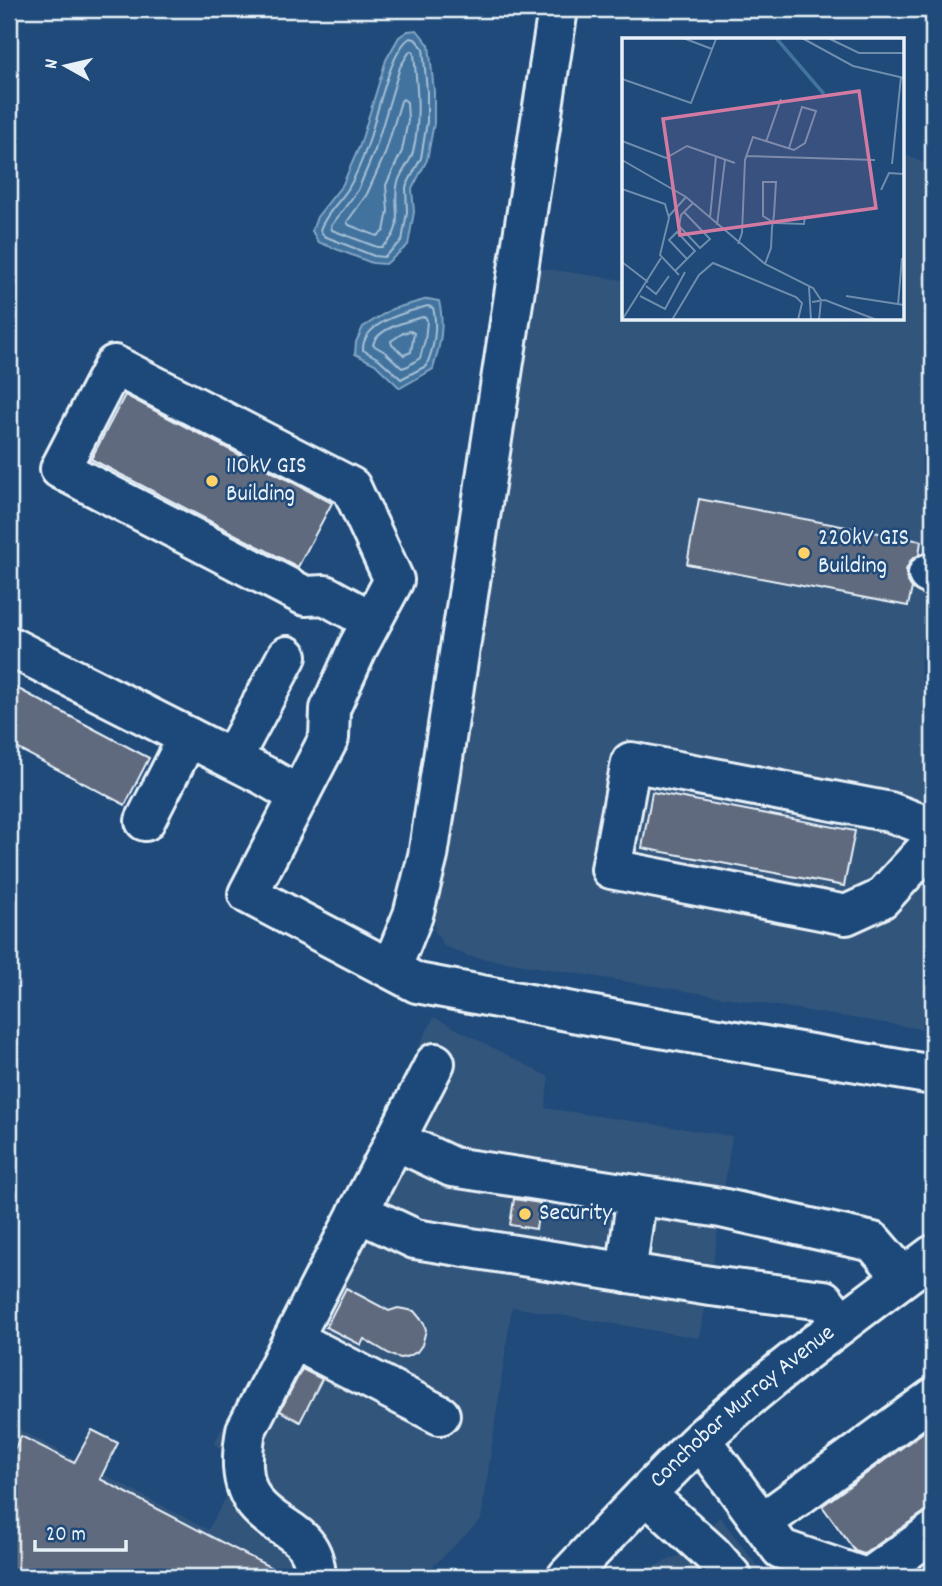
<svg xmlns="http://www.w3.org/2000/svg" width="942" height="1586" font-family="Dekko,sans-serif">
<rect width="100%" height="100%" fill="#1f4a7a"/>
<filter id="ink" filterUnits="userSpaceOnUse"><feTurbulence type="fractalNoise" baseFrequency=".0143" numOctaves="2"/><feDisplacementMap in="SourceGraphic" scale="14" xChannelSelector="R" yChannelSelector="G"/><feConvolveMatrix kernelMatrix="1 2 1 2 8 2 1 2 1" color-interpolation-filters="sRGB"/></filter>
<g filter="url(#ink)">
<g fill="#32547c">
<polygon points="902,153 933,167 933,1031 468,956 444,946 434,930 540,268 623,280 624,318 902,318"/>
<polygon points="434,1017 549,1077 545,1108 732,1136 710,1286 699,1338 512,1307 481,1520 422,1577 9,1577 9,1424 208,1530 229,1492 223,1451 214,1443"/>
<polygon points="720,1517 766,1577 636,1577 640,1572 683,1554 695,1539"/>
</g>
<g fill="#42739f" stroke="#84a5c3" stroke-width="2">
<polygon points="417,30 429,45 434,91 434,123 427,160 412,189 414,212 408,245 386,264 372,263 318,242 312,231 317,217 343,184 360,145 386,60 399,37 408,31"/>
<path d="M428 299 439 301C445 327 440 345 433 369L400 388 375 364 355 354 356 342 363 327 392 309Z"/>
</g>
<g fill="none" stroke-linecap="round" stroke-linejoin="round">
<g stroke="#a6bfd4" stroke-width="2">
<path d="M410 38 415 39 423 48 427 91V122L421 158 406 187 407 212 402 241 384 257 374 256 324 236 320 230C326 213 339 203 348 189 356 176 363 158 368 144 376 120 390 50 410 38Z"/>
<path d="M410 51H413L414 54C417 87 421 120 413 152 410 164 398 174 397 187 393 211 406 229 382 247H377L332 230 331 226 358 190 375 150 400 67Z"/>
<polygon points="403,99 407,102 408,120 402,151 386,185 388,211 384,231 377,236 349,225 347,222 367,194 385,154 401,101"/>
<path d="M428 306 433 308C438 326 434 349 426 366L401 379 379 359 363 350C362 322 407 312 428 306Z"/>
<path d="M423 317 426 318 427 321 425 340 420 358 408 366 402 368 385 352 373 345C377 328 408 321 423 317Z"/>
<polygon points="410,331 414,333 411,352 404,355 392,345 391,341 403,333"/>
</g>
</g>
<g fill="#5f6a7f" stroke="#e8f1f8" stroke-width="2">
<polygon points="125,395 332,503 298,567 91,459"/>
<polygon points="699,499 921,541 919,555 911,560 906,570 907,580 912,588 908,606 687,564"/>
<polygon points="9,684 149,758 125,805 9,744"/>
<polygon points="652,792 855,831 844,886 642,848"/>
<polygon points="514,1199 540,1203 536,1229 510,1225"/>
<polygon points="346,1288 389,1311 398,1308 414,1311 424,1323 426,1330 422,1345 417,1352 409,1356 401,1358 393,1356 364,1339 361,1345 326,1327"/>
<polygon points="302,1369 322,1379 300,1422 280,1411"/>
<polygon points="933,1425 933,1506 864,1554 855,1551 822,1506"/>
<polygon points="92,1430 118,1443 100,1479 289,1577 9,1577 9,1460 21,1436 74,1463"/>
</g>
<g fill="none" stroke-linecap="round" stroke-linejoin="round">
<g stroke="#e8f1f8" stroke-width="44">
<g id="minor">
<polyline points="928,574 933,575"/>
<polyline points="372,621 325,595 305,596 60,469 114,365 351,487 394,580 358,647 330,709 329,738 248,894 417,983 637,1024 933,1075"/>
<polyline points="9,646 265,776 299,796"/>
<polyline points="232,759 287,656"/>
<polyline points="145,821 188,737"/>
<polyline points="933,828 890,812 631,762 611,869 846,915 881,899 933,842"/>
<polyline points="391,969 413,915 428,856 558,9"/>
<polyline points="395,1140 452,1167 721,1208 873,1242 903,1277"/>
<polyline points="358,1212 415,1239 710,1286 824,1300 842,1323"/>
<polyline points="626,1273 637,1195"/>
<polyline points="293,1339 440,1415"/>
<polyline points="701,1440 781,1549 863,1577"/>
<polyline points="644,1496 659,1506 712,1554 732,1577"/>
<polyline points="763,1522 933,1398"/>
<path d="M316 1577C314 1530 280 1533 256 1504 239 1483 242 1454 246 1430L435 1063"/>
<path id="s1" d="M567 1577C610 1531 654 1484 700 1440 773 1373 854 1314 933 1255"/>
<polyline points="870,1577 933,1532"/>
</g>
</g>
<use href="#minor" stroke="#1f4a7a" stroke-width="38"/>
</g>
</g>
<g fill="#ffd166" stroke="#1f4a7a" stroke-width="2.5">
<circle cx="212" cy="481" r="7"/>
<circle cx="804" cy="553" r="7"/>
<circle cx="525" cy="1214" r="7"/>
</g>
<g text-anchor="middle" dominant-baseline="central" stroke-width="5" stroke-linejoin="round" paint-order="stroke">
<g font-size="24" fill="#e8f1f8" stroke="#1f4a7a" text-anchor="start">
<text x="226" y="467">110kV GIS<tspan x="226" dy="28">Building</tspan></text>
<text x="818" y="539">220kV GIS<tspan x="818" dy="28">Building</tspan></text>
<text x="539" y="1214">Security</text>
</g>
<g font-size="24" fill="#e8f1f8" stroke="#1f4a7a">
<text stroke="none"><textPath href="#s1" startOffset="245">Conchobar Murray Avenue</textPath></text>
</g>
</g>
<g transform="translate(622 38)">
<rect width="282" height="282" fill="#1f4a7a"/>
<path fill="none" stroke="#42739f" stroke-width="3.5" d="M154 0 202 56"/>
<path fill="none" stroke="#6f8dac" stroke-width="2" d="M61 0 90 11M180 0 231 28 282 40M206 0 237 15H282M0 41 69 65 94 1M0 103 44 120 65 108 113 125M144 104 159 61M124 118 253 122M0 122 64 159 143 226 191 250 199 262 197 282M270 126 279 39M0 151 43 166 47 180 38 217 57 237M259 152 267 135 282 136M62 174 88 201 78 210 57 188 59 177 71 165M47 178 64 159M88 180 94 118M95 187 103 122M116 206 120 195 123 122 131 99 172 112 183 105 194 73 180 69 167 110M0 224 26 244M143 226 149 210 150 189 151 184 152 177 154 144H141V178L151 184 153 185 182 186 183 178M53 233 73 213 55 194 47 202 65 221M24 248 34 256 47 238M187 249 189 282M18 258 43 271 63 234M224 258 282 267M190 264 203 262 255 282M276 267 280 220M0 282 39 220M50 282 77 237 91 225 174 259 180 265 176 282"/>
<path fill="#d37aa2" fill-opacity="0.15" stroke="#d37aa2" stroke-width="3.5" d="M237 53 254 170 58 197 41 81Z"/>
<rect width="282" height="282" fill="none" stroke="#e8f1f8" stroke-width="3.5"/>
</g>
<rect width="942" height="1586" fill="none" stroke="#1f4a7a" stroke-width="35"/>
<rect x="18" y="18" width="907" height="1551" fill="none" stroke="#e8f1f8" stroke-width="2.5" filter="url(#ink)"/>
<g transform="translate(66 66) rotate(278)" stroke="#1f4a7a" stroke-width="5" paint-order="stroke">
<path d="M0-5L12 26L0 18L-12 26Z" fill="#e8f1f8"/>
<text y="-10" font-size="19" font-weight="bold" text-anchor="middle" fill="#e8f1f8">N</text>
</g>
<path d="M35 1540v10h91v-10" fill="none" stroke="#e8f1f8" stroke-width="3.5"/>
<text x="46" y="1540" font-size="21" fill="#e8f1f8" stroke="#1f4a7a" stroke-width="5" paint-order="stroke">20 m</text>
</svg>
